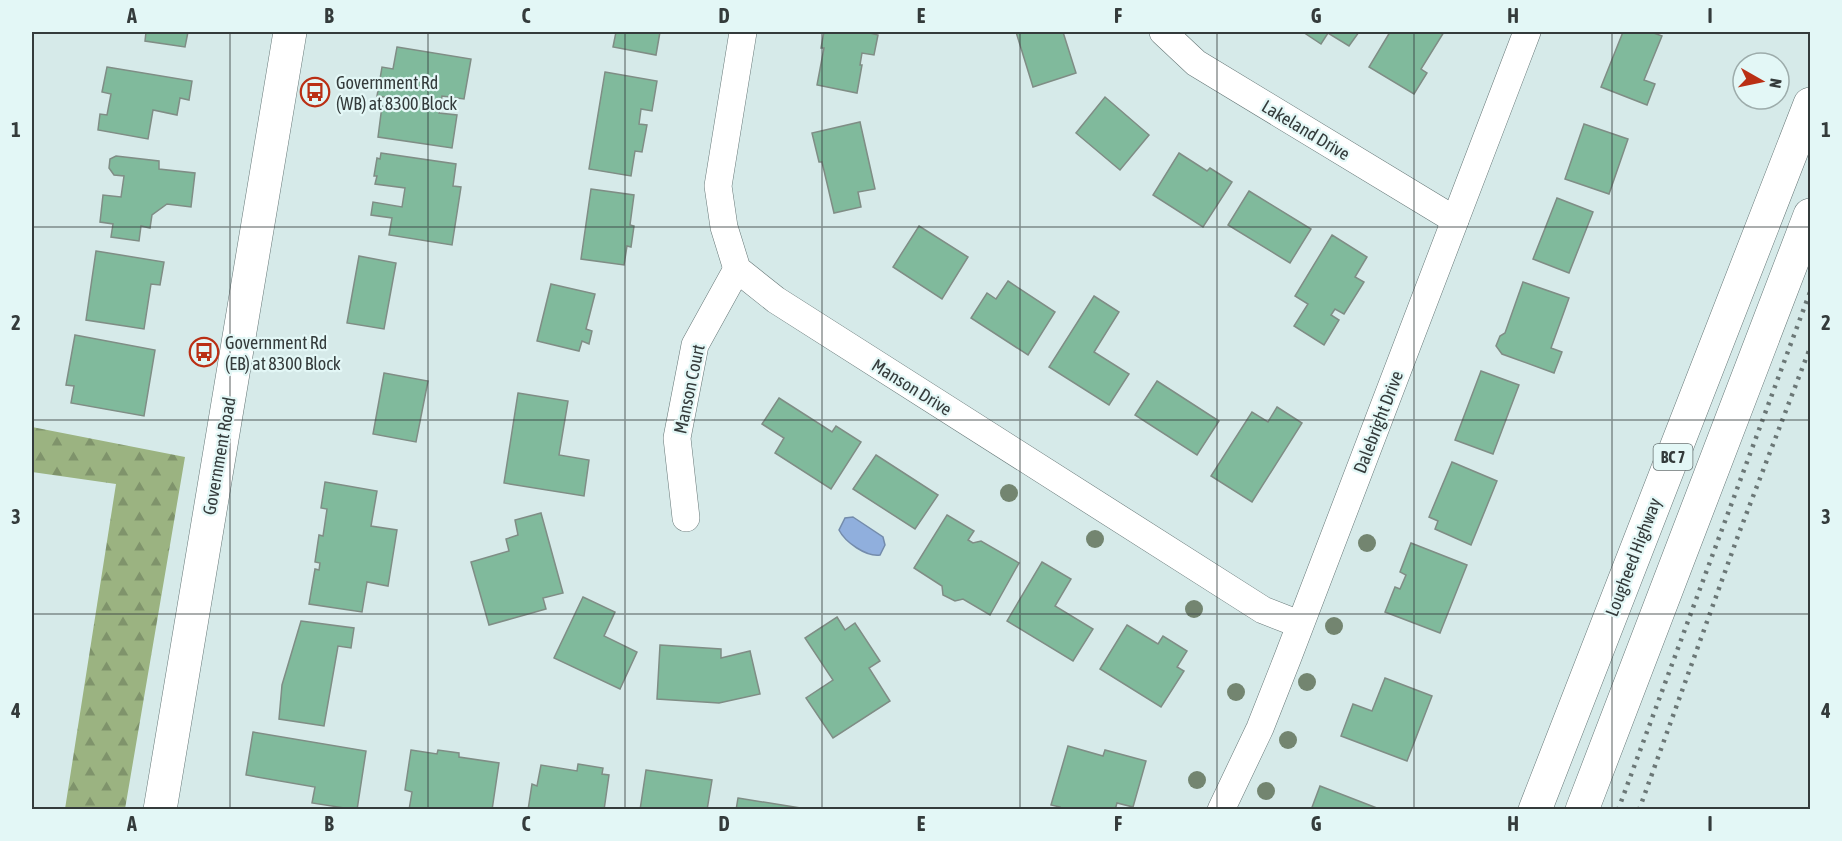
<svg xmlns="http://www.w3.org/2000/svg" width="1842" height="841" font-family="'Asap Condensed',sans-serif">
<defs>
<pattern id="forest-firs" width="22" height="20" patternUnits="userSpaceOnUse" patternTransform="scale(1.5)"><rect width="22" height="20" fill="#9bb381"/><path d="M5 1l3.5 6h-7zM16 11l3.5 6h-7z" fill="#7f936b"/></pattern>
</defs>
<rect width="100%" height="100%" fill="#d6eae9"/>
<polygon fill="url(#forest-firs)" points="32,427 185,457 125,809 65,809 116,484 32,472"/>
<path fill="#90afdd" stroke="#748cac" stroke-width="1.5" d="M853 517 883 537 885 545 880 555C866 557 845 542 839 530L845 518Z"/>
<g fill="#80ba9c" stroke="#7f8d85" stroke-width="1.5">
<polygon points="146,32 188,32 185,47 145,41"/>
<polygon points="616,32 660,32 656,55 613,47"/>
<polygon points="824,32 866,32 878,35 874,55 862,53 860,65 862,65 857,93 817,85 824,48 821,48"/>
<polygon points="1016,32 1063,32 1076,73 1033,87"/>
<polygon points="1303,32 1359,32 1349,46 1328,33 1321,44"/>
<polygon points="1390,32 1444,32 1421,69 1427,73 1414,94 1369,67"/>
<polygon points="1623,32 1651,32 1662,36 1644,80 1655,84 1647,105 1601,87"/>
<polygon points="397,47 471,59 464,99 442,96 439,113 457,115 452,148 378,137 382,106 391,108 392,98 377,96 382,67 393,69"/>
<polygon points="107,67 192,81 189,100 180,98 177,115 153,110 148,139 98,130 100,114 107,115 111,94 102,92"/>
<polygon points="605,72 657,81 652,111 641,109 639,124 647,125 642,152 635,151 631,176 589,169"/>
<polygon points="1105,97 1149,135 1120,170 1076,133"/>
<polygon points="860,122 875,189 858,192 861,207 834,213 822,162 819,162 812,133"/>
<polygon points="1584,124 1628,139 1609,194 1565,179"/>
<polygon points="381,153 456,164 453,186 461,187 452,245 389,235 392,218 371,215 373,202 402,207 405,188 375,184 377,176 374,176 377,158 380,159"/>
<polygon points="1179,153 1207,171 1210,168 1232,182 1203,227 1153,195"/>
<polygon points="116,156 159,161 159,169 195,173 191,207 167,204 152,215 150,228 141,226 139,241 111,237 113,224 100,222 103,195 121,197 124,176 114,175 109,168 110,159"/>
<polygon points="591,189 634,195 630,225 634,226 631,247 627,246 624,265 581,259"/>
<polygon points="1249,191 1311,229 1290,263 1228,225"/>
<polygon points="1557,198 1593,212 1569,273 1533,259"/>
<polygon points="919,226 968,257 942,299 893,267"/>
<polygon points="1332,235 1367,257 1355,277 1364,282 1344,314 1335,309 1331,315 1339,320 1324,345 1294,326 1308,304 1295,296"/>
<polygon points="96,251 164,262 160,285 151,284 144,329 86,320"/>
<polygon points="359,256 396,263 384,329 347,323"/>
<polygon points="1008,281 1055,312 1028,355 971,318 987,293 996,299"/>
<polygon points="1523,282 1569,298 1551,348 1562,352 1554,373 1502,354 1496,346 1500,336 1505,333"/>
<polygon points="551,284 595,294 586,329 592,331 589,344 582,341 579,351 537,341"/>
<polygon points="1094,296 1119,312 1094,352 1129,374 1109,405 1049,367"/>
<polygon points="75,335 155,350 144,416 71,403 74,386 66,385"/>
<polygon points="1481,371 1519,385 1493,454 1455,440"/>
<polygon points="384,373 428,381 416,442 373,434"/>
<polygon points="1157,381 1219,421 1197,455 1135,415"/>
<polygon points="518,393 568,401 559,455 589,460 584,496 504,483"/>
<polygon points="779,398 832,432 836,426 861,442 831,489 775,453 784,438 762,424"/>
<polygon points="1277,407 1302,423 1252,502 1211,476 1252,412 1268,422"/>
<polygon points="876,455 938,495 915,529 853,489"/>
<polygon points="1452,462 1497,481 1471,545 1435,529 1438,521 1429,517"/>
<polygon points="325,482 377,491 371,526 397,530 388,586 367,582 362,612 309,604 315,569 319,570 320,563 315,562 319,535 323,536 327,509 321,508"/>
<polygon points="541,513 563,593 543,598 546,609 489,625 471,562 509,551 506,539 518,535 515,520"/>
<polygon points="947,515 974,531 968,540 973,543 981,541 1019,563 990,615 963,599 955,601 943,595 942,586 914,568"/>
<polygon points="1411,543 1467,565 1440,633 1385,612 1395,587 1400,589 1406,575 1400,572"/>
<polygon points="1042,562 1071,579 1055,606 1093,629 1073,661 1007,621"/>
<polygon points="583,597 615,612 604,636 637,652 620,689 554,658"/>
<polygon points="837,617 845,630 855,623 880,661 869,668 890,701 833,738 806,698 833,680 805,638"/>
<polygon points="301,621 354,628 351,648 338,646 324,726 279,719 282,685"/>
<polygon points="1127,625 1158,644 1163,636 1187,651 1177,667 1184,671 1161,707 1100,669"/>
<polygon points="660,645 721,649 721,658 750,651 760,694 719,703 657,699"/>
<polygon points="1385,678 1432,696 1407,761 1341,736 1353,704 1372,711"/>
<polygon points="253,732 366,751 357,810 312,803 315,787 246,775"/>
<polygon points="1068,746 1103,756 1105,750 1146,761 1133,807 1117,803 1115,810 1059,810 1060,807 1051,805"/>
<polygon points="411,750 437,754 438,750 459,753 459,757 499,763 492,810 409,810 412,792 405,790"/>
<polygon points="578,764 603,768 602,774 609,775 604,810 528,810 532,784 537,786 541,765 577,771"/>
<polygon points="646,770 712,780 707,810 640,810"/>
<polygon points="1320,786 1377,808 1377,810 1311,810"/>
<polygon points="738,798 813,810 736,810"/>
</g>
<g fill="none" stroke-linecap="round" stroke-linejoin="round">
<g stroke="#657676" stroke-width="28">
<g id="minor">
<polyline points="743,32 718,186 724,227 737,269 776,300 1252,603 1263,610 1299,624"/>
<polyline points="1163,32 1196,63 1455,220"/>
<polyline points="686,518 677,438 695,345 737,269"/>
<polyline points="1221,810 1260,728 1288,657 1527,32"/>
</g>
</g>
<g stroke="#657676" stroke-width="34">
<polyline id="tertiary" points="160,810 290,32"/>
</g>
<g stroke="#657676" stroke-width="34">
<g id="primary">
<polyline points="1535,810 1810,104"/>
<polyline points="1582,810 1810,215"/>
</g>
</g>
<use href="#minor" stroke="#fff" stroke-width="27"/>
<use href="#tertiary" stroke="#fff" stroke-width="33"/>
<use href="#primary" stroke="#fff" stroke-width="33"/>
<g stroke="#6b7776" stroke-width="4.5" stroke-dasharray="3 6" stroke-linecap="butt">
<polyline points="1618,810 1810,292"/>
<polyline points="1639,810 1739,533 1810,348"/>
</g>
</g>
<g fill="#738570">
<circle cx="1009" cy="493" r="9"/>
<circle cx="1095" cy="539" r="9"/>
<circle cx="1367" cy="543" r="9"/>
<circle cx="1194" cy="609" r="9"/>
<circle cx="1334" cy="626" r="9"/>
<circle cx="1307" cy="682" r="9"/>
<circle cx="1236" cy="692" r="9"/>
<circle cx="1288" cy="740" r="9"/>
<circle cx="1197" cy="780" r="9"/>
<circle cx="1266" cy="791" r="9"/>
</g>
<path fill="none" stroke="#343b3b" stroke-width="1.5" stroke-opacity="0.55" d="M230 32V810M428 32V810M625 32V810M822 32V810M1020 32V810M1217 32V810M1414 32V810M1612 32V810M32 227H1810M32 420H1810M32 614H1810"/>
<defs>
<g id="bus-ring" transform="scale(1.5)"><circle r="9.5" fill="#e3f7f6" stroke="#ba2f14" stroke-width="1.5"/><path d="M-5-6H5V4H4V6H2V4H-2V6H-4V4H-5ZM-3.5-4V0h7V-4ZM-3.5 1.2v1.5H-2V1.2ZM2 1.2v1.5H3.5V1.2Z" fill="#ba2f14"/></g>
</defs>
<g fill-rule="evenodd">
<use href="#bus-ring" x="315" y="92"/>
<use href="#bus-ring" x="204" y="352"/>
</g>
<g text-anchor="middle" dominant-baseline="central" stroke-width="4.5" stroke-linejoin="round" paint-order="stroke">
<rect fill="#e3f7f6" stroke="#687373" stroke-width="1.5" x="1653.5" y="444" width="39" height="26" rx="4.5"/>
<g font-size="16" font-weight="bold" fill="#343b3b">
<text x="1673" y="457">BC 7</text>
</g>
<g font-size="18" fill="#343b3b" stroke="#e3f7f6" text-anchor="start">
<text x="336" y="82">Government Rd<tspan x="336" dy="21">(WB) at 8300 Block</tspan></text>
<text x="225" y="342">Government Rd<tspan x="225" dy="21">(EB) at 8300 Block</tspan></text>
</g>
<g font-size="18" fill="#343b3b" stroke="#e3f7f6">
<text transform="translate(1306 130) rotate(31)">Lakeland Drive</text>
<text transform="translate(912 387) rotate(32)">Manson Drive</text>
<text transform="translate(689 389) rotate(-78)">Manson Court</text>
<text transform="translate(1378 422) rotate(-69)">Dalebright Drive</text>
<text transform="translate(219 456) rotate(-80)">Government Road</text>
<text transform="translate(1633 557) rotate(-69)">Lougheed Highway</text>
</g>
</g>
<rect width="1842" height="841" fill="none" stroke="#e3f7f6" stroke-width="66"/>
<g transform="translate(1761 81) rotate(99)"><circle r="28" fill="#e3f7f6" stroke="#9dacab" stroke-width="1.5"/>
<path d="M0-4.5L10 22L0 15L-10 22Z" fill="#ba2f14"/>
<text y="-9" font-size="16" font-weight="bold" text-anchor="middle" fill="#343b3b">N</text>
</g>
<rect x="33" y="33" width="1776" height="775" fill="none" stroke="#343b3b" stroke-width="2"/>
<g font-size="20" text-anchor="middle" font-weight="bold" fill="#343b3b">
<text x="132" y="23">A</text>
<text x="329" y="23">B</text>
<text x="526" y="23">C</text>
<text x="724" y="23">D</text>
<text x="921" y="23">E</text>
<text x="1118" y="23">F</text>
<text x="1316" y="23">G</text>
<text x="1513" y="23">H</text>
<text x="1710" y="23">I</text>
<text x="16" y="137">1</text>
<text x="1826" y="137">1</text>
<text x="16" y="330">2</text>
<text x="1826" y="330">2</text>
<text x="16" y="524">3</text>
<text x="1826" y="524">3</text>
<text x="16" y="718">4</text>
<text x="1826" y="718">4</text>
<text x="132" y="831">A</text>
<text x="329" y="831">B</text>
<text x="526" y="831">C</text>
<text x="724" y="831">D</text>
<text x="921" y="831">E</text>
<text x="1118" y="831">F</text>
<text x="1316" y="831">G</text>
<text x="1513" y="831">H</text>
<text x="1710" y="831">I</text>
</g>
</svg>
